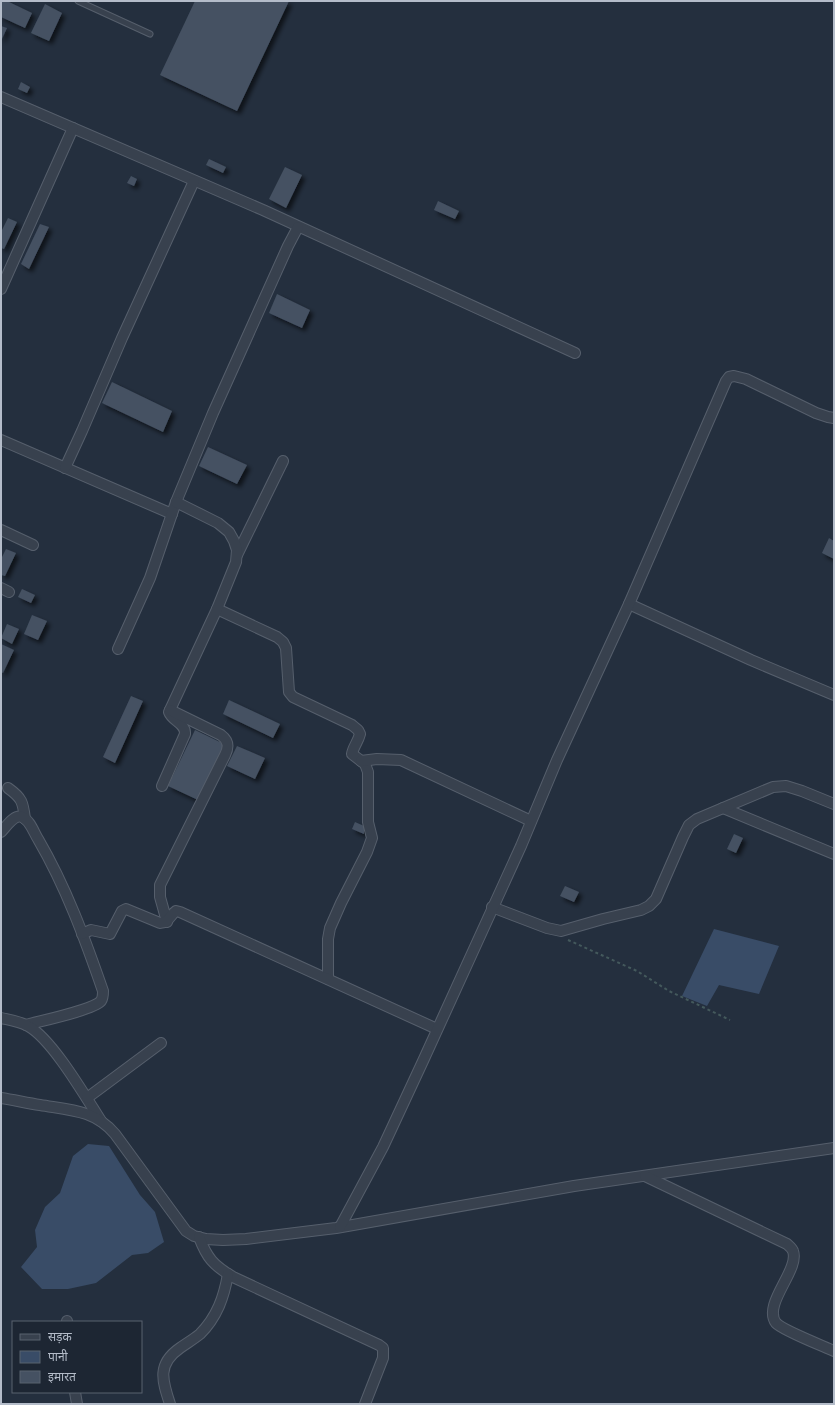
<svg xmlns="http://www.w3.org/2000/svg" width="835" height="1405" font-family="'Fira Sans Condensed','Noto Sans Devanagari',sans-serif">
<defs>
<filter id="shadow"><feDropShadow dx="3.5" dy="3.5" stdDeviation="2" flood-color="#0009"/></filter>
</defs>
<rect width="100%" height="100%" fill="#242f3e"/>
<g fill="#394c67">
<polygon points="714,929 779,946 759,994 719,985 707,1006 682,996"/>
<polygon points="88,1144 109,1146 140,1195 155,1212 164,1242 148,1253 132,1255 96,1283 68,1289 42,1289 21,1267 37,1247 35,1230 45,1207 60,1193 73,1156"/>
</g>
<g fill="#455162" filter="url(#shadow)">
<polygon points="1,1 7,1 32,13 25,28 1,17"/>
<polygon points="195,1 289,1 237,111 160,75"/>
<polygon points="45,4 62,13 49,41 31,33"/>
<polygon points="1,26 7,28 1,41"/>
<polygon points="21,82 30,87 27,93 18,89"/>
<polygon points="209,159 226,167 223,173 206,165"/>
<polygon points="285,167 302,175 286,208 269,199"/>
<polygon points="131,176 137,179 134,186 127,183"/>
<polygon points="438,201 459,211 455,219 434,210"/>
<polygon points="8,218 17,222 4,249 1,248 1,232"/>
<polygon points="40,224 49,227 29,269 21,264"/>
<polygon points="277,294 310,310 302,328 269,313"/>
<polygon points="112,382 172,411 163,432 102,403"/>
<polygon points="208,447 247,465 237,484 199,466"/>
<polygon points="829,538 834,541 834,559 822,553"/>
<polygon points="6,549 16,553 5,576 1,575 1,559"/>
<polygon points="22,589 35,595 31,603 18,597"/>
<polygon points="32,615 47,621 38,640 24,634"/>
<polygon points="7,624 19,629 12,644 1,638"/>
<polygon points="1,644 14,650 3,673 1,672"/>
<polygon points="131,696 143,701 115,763 103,757"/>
<polygon points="229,700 280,724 273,738 223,714"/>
<polygon points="195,730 224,744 198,800 168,786"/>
<polygon points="237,746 265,758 255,779 227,766"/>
<polygon points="355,822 364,826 364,834 352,829"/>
<polygon points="734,834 743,838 736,853 727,849"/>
<polygon points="565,886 579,892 574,902 560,896"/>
</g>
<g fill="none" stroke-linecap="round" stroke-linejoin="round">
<g stroke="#565f6c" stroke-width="7">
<polyline id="service" points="78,1 150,34"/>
</g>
<g stroke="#565f6c" stroke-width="12">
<g id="minor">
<polyline points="1,97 263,210 575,353"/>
<polyline points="1,289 73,128"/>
<polyline points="1,440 172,514"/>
<polyline points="65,468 82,431 122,338 194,181"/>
<polyline points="1,530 33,545"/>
<polyline points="237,555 283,461"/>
<polyline points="1,588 9,592"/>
<polyline points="629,604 751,660 834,695"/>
<path d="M217 609 277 637 283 642 286 648 289 692 293 697 352 725 358 730 360 734C358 742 353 747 352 754L365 764 368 772V822L372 838 367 852 341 903 330 928 328 939V979"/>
<polyline points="118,649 150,578 176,502 213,413 288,246 298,227"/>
<polyline points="361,761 377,759 401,760 531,821"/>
<path d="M162 786 185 734C186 723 172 721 169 712L217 609 236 562 237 550 234 541 229 532 218 523 176 502"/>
<path d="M8 788C22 798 23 802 25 819"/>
<polyline points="723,808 834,854"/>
<path d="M1 832C6 827 14 814 22 817 30 820 34 833 38 839 66 887 85 939 103 991 103 994 103 998 101 1001 93 1010 40 1021 26 1025"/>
<polyline points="492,907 547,928 561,931 603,919 641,910 649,906 656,899 683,837 689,825 697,819 773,787 786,786 802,791 834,804"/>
<path d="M167 922 160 897V885L225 755C229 747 229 741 221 735L170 710"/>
<path d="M82 934 91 930 110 934 122 911 126 909 160 923C169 923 169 916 176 911L180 912 437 1029"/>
<path d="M1 1018C10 1020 19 1021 28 1026 52 1039 85 1096 101 1121"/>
<path d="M1 1098C14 1100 27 1103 40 1105 70 1110 95 1110 115 1134L186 1231 194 1236 206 1239 223 1240 246 1239 336 1228 574 1186 834 1148"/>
<polyline points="87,1098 161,1043"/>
<path d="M645 1176 787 1244C789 1246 792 1248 793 1251 800 1270 762 1304 776 1323 782 1330 823 1346 834 1351"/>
<polyline points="340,1227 383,1147 423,1061 521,846 557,760 629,604 726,381 729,377 734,376 746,379 816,413 828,417 834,418"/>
<path d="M199 1237C207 1258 213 1265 233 1277L379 1345 383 1348V1358L365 1404"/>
<polyline points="67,1321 67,1322"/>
<polyline points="75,1392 77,1404"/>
<path d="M170 1404C162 1380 157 1364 180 1348 187 1343 194 1339 200 1334 217 1317 224 1297 228 1274"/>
</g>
</g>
<polyline stroke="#44595c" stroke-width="2" stroke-dasharray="3 3" stroke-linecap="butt" points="568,940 637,971 669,991 730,1020"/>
<use href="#service" stroke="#38414e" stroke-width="5"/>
<use href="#minor" stroke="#38414e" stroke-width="10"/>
</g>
<rect width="835" height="1405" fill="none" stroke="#b4bcc9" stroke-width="4"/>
<rect x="12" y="1321" width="130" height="72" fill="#1d2633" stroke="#59626f"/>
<rect x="20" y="1334" width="20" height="6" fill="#38414e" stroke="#59626f"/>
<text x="48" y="1341" font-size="12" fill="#b4bcc9">सड़क</text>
<rect x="20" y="1351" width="20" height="12" fill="#394c67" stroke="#59626f"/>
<text x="48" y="1361" font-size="12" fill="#b4bcc9">पानी</text>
<rect x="20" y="1371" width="20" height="12" fill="#455162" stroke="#59626f"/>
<text x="48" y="1381" font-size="12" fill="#b4bcc9">इमारत</text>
</svg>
